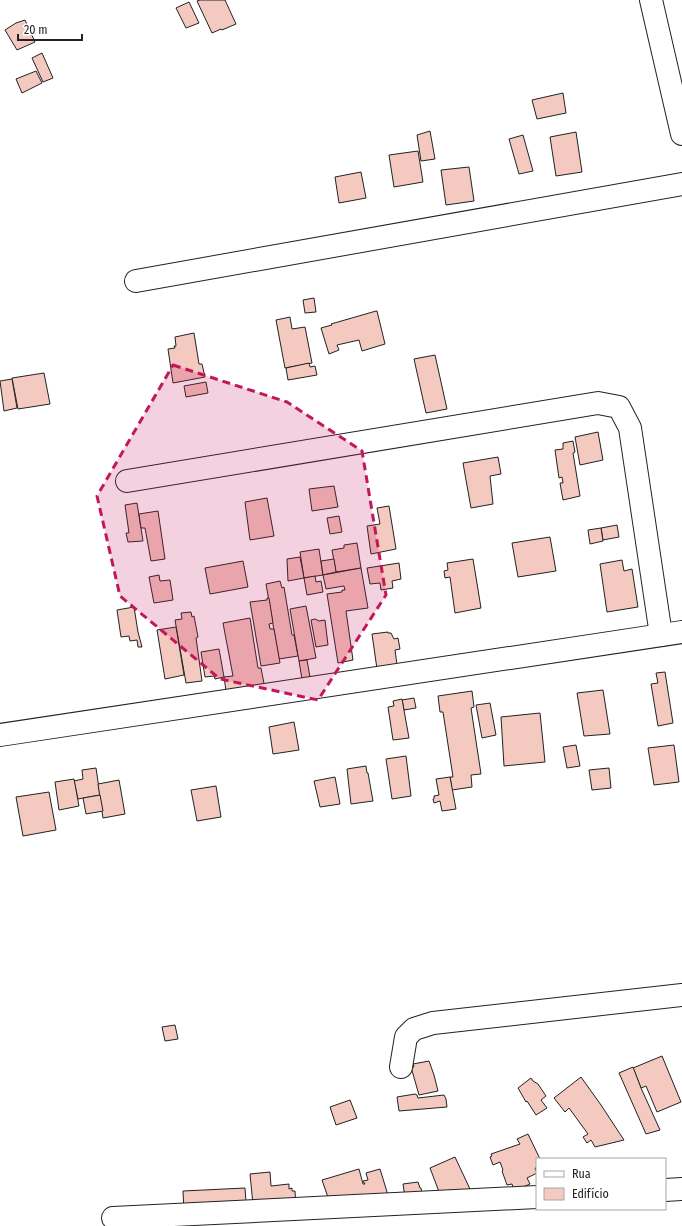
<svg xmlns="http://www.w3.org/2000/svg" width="682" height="1226" font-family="'Fira Sans Condensed',sans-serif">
<rect width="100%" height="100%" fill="#fff"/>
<g fill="#f3c9c0" stroke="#222">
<polygon points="200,0 225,0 236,24 222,30 221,29 212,33 197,1"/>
<polygon points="189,2 199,23 186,28 176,8"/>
<polygon points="25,20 35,42 17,50 5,30 16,23"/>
<polygon points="42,53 53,78 43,82 32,58"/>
<polygon points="36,71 42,83 22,93 16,79"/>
<polygon points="563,93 566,113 537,119 532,100"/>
<polygon points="430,131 435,159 421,161 417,135"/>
<polygon points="576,132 582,172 556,176 550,137"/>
<polygon points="523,135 533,171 519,174 509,139"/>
<polygon points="418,151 423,182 394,187 389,155"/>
<polygon points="469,167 474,201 446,205 441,170"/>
<polygon points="361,172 366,198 339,203 335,177"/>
<polygon points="314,298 316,312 305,313 303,300"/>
<polygon points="376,311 377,311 385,344 362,351 359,340 337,345 339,350 329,354 321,328 332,325 331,324"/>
<polygon points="290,317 292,329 305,327 312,363 285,368 276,320"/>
<polygon points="194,333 199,364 202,364 205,377 173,383 168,349 175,348 174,346 176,346 175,337"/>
<polygon points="435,355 447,409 426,413 414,359"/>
<polygon points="309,363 310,367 315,366 317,375 288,380 286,368"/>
<polygon points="44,373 50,404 18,409 12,378"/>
<polygon points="12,379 17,408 4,411 0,381"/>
<polygon points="206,382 208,393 186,397 184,386"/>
<polygon points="598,432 603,460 580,465 575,437"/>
<polygon points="573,441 575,452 573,453 580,496 563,500 560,483 563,483 562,477 559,478 555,450 563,449 563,443"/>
<polygon points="498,457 501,474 490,476 493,504 471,508 463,463"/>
<polygon points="334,486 338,507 312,511 309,489"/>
<polygon points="267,498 274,536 250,540 245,502"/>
<polygon points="137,503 143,541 128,542 126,533 129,533 125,505"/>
<polygon points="389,506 396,549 371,554 367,526 380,524 377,508"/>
<polygon points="158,511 165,559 151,561 145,528 141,528 139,514"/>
<polygon points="339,516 342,532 330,534 327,518"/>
<polygon points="617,525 619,537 603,540 601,528"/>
<polygon points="601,528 603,541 590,544 588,530"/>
<polygon points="550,537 556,571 518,577 512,543"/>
<polygon points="357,543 361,568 336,572 332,550 344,548 344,545"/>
<polygon points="319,549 323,575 304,578 300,552"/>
<polygon points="300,557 304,578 288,581 287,559"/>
<polygon points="334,559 336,572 323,575 321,561"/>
<polygon points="473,559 481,608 455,613 450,577 445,578 444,571 448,570 447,563"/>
<polygon points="622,560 624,571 632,569 638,607 607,612 600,564"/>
<polygon points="243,561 248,587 210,594 205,568"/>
<polygon points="399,563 401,579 392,581 393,588 381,590 380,583 370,584 367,568"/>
<polygon points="361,568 368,608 346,611 353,660 338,663 327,594 342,592 342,590 345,590 344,586 326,589 323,575"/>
<polygon points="159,575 160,581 170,580 173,600 154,603 149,577"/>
<polygon points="315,576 316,582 321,581 323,592 307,595 304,578"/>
<polygon points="280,581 282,588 284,587 292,635 294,635 298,656 279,659 266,584"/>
<polygon points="267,598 269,598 273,623 269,624 270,629 274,629 280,663 261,666 250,602 267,600"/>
<polygon points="306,606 316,658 299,661 290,609"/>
<polygon points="134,607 138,632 142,647 138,647 137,640 130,641 129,636 121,637 117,610"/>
<polygon points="191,612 192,617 194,616 198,637 196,638 202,681 186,683 175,620 182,619 181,613"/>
<polygon points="250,618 258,668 261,668 266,694 227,698 224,677 233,676 223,623"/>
<polygon points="315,619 319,621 325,620 328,645 316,647 311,620"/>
<polygon points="176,627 184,675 165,679 157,630"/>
<polygon points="388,632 388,633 391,633 394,639 398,638 400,649 395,650 398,672 378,676 372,634"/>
<polygon points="219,649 224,677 215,679 214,676 205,677 201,652"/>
<polygon points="307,660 311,683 303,685 299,661"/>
<polygon points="665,672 673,723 658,726 651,684 658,683 656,673"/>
<polygon points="603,690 610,734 584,736 577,693"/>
<polygon points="472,691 474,707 471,708 481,774 471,775 472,787 452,790 450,777 453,777 443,712 440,712 438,696"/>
<polygon points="414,698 416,708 404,710 402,700"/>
<polygon points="402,699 409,738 393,740 388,707 394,706 393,701"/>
<polygon points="490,703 496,735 482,738 476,705"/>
<polygon points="540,713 545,762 504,766 501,717"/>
<polygon points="294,722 299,750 273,754 269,727"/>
<polygon points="576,745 580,766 567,768 563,747"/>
<polygon points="674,745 679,782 654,785 648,748"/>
<polygon points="406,756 411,796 392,799 386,759"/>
<polygon points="366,766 367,773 368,773 373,801 351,804 347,769"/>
<polygon points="96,768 100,795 78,799 74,781 83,779 82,770"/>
<polygon points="609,768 611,788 592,790 589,770"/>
<polygon points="335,777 340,804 320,807 314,781"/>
<polygon points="450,777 456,809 442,811 440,801 434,803 433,799 434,799 434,796 439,795 436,779"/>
<polygon points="74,779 79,806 59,810 55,782"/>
<polygon points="119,780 125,814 103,818 98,784"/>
<polygon points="216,786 221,817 197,821 191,790"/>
<polygon points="49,792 56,830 23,836 16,797"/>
<polygon points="100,795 103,811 86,814 83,798"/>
<polygon points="175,1025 178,1039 165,1041 162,1027"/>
<polygon points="662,1056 681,1102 657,1112 646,1086 641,1088 633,1068"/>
<polygon points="429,1061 434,1075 438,1091 419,1095 411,1067 414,1067 413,1064"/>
<polygon points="633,1067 641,1088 660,1130 646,1134 619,1073"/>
<polygon points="581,1077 601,1105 624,1140 595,1147 591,1140 587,1143 583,1137 588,1134 569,1108 565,1112 554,1098"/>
<polygon points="531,1078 533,1081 538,1084 546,1096 541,1100 547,1108 536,1115 527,1101 526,1102 518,1088"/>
<polygon points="415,1094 417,1095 418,1098 444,1095 446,1099 447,1107 399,1111 397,1097"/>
<polygon points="350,1100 357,1118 336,1125 330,1107"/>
<polygon points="528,1134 540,1159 537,1159 537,1168 535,1168 537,1173 527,1178 530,1184 514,1191 512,1184 507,1185 502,1171 503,1170 500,1162 493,1165 490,1157 492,1156 491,1154 520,1144 517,1139"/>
<polygon points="455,1157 470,1189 463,1191 444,1205 430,1168"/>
<polygon points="359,1169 363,1184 365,1184 363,1181 368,1180 366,1173 380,1169 391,1205 332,1209 322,1180"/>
<polygon points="270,1172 271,1186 289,1184 289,1189 292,1188 292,1191 295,1191 296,1208 254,1215 250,1174"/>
<polygon points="418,1182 420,1188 421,1188 425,1208 407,1211 403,1184"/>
<polygon points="245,1188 247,1216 184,1212 183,1191"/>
</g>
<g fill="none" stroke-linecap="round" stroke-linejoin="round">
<g stroke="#222" stroke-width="24">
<g id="minor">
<polyline points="651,0 682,134"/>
<polyline points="136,281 682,184"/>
<polyline points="127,481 598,403 619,407 630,428 661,635"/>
<polyline points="0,735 682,632"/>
<polyline points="401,1067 406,1037 414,1029 433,1023 682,995"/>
<polyline points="665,1190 682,1189"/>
<polyline points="113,1218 537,1197"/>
</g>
</g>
<use href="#minor" stroke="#fff" stroke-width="22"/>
</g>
<path fill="#c2185b" fill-opacity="0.2" stroke="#c2185b" stroke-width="3" stroke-dasharray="8 5" stroke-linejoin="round" d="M173 365 287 402 362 451 386 595 318 700 220 679 120 596 97 496Z"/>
<rect x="536" y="1158" width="130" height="52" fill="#ffffff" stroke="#a7a7a7"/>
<rect x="544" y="1171" width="20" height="6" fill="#ffffff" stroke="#a7a7a7"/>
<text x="572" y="1178" font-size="12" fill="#222222">Rua</text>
<rect x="544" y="1188" width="20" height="12" fill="#f3c9c0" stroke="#a7a7a7"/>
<text x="572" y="1198" font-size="12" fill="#222222">Edifício</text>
<path d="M18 34v6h64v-6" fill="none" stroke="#222222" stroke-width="2"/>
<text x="24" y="34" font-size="12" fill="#222222" stroke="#ffffff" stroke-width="3" paint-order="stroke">20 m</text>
</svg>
